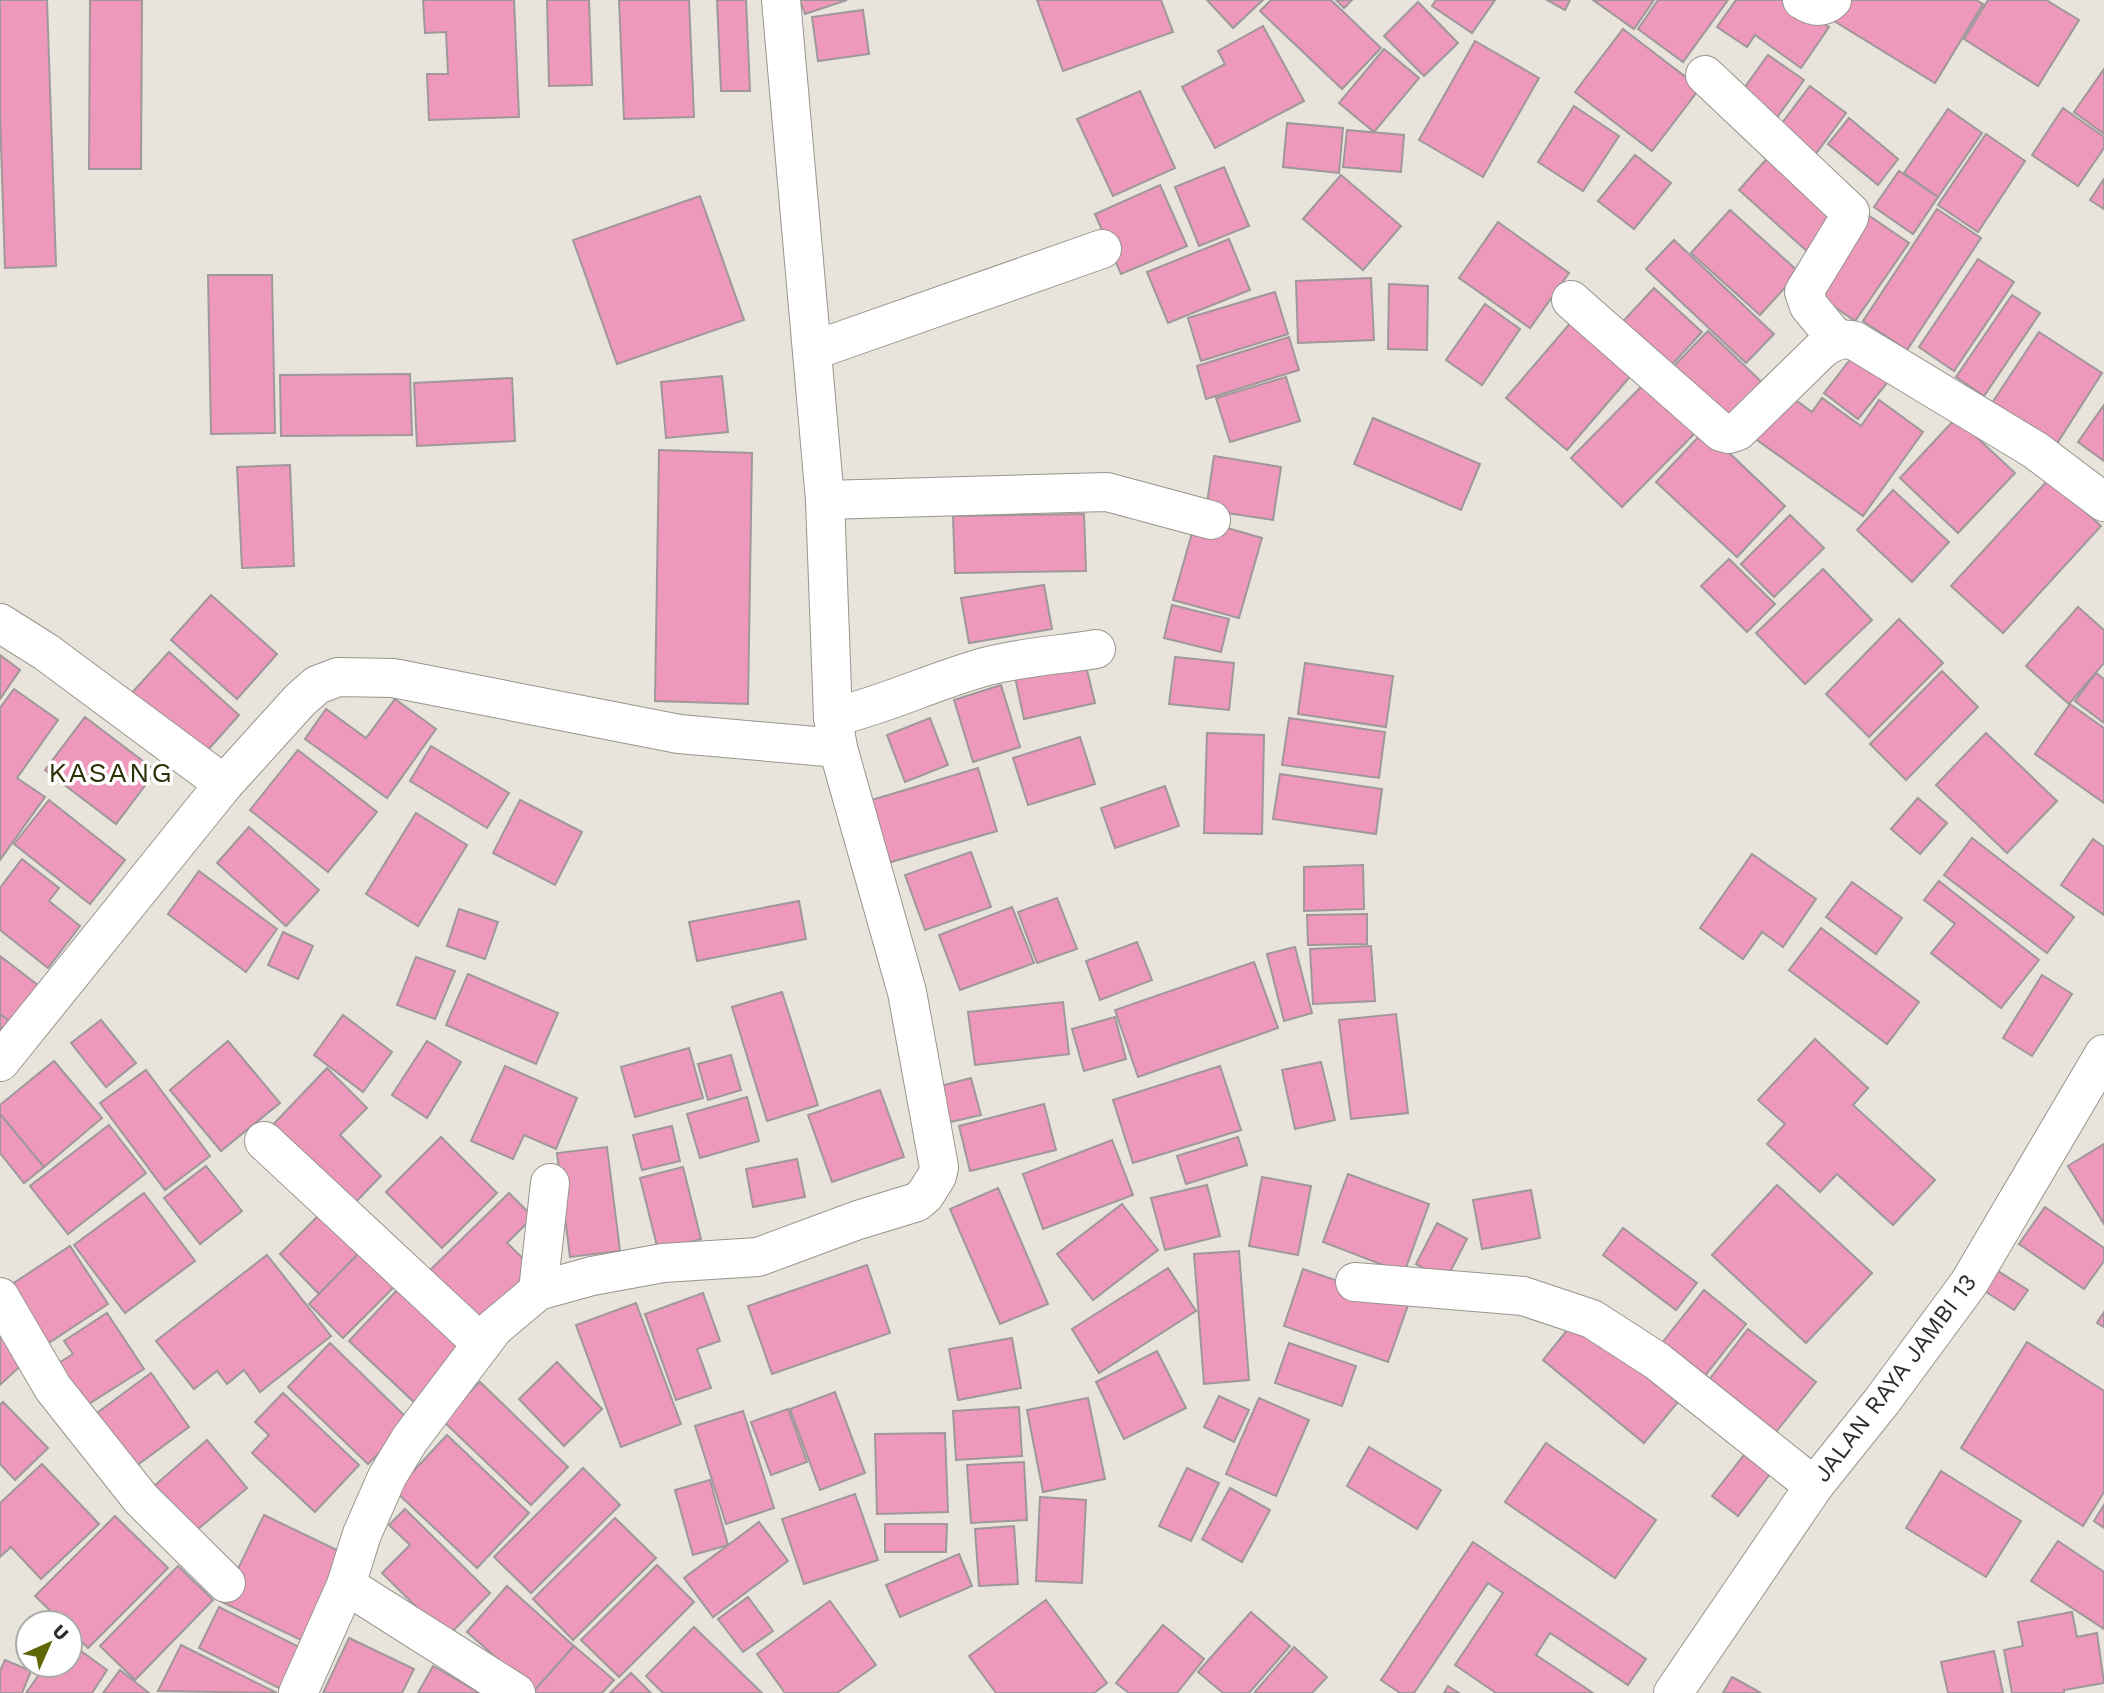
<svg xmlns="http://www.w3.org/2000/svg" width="2104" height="1693" font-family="'Work Sans',sans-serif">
<rect width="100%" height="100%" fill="#e8e4db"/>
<g fill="#e9b" stroke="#a0979a" stroke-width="2">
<polygon points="0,0 47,0 56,266 5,268 0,114"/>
<polygon points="90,0 142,0 141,169 89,169"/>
<polygon points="423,0 514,0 519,117 429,120 427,74 448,74 446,32 425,33"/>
<polygon points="547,0 589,0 592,85 549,86"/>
<polygon points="619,0 689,0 694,117 624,119"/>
<polygon points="717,0 746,0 750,91 721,91"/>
<polygon points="800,0 847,0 805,14"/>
<polygon points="1037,0 1161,0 1173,32 1063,71"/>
<polygon points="1207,0 1263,0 1233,28"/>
<polygon points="1271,0 1331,0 1381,48 1342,89 1260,11"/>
<polygon points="1336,0 1352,0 1344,8"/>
<polygon points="1436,0 1495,0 1472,33 1432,6"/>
<polygon points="1547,0 1570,0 1565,10"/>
<polygon points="1593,0 1654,0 1634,29"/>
<polygon points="1658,0 1728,0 1683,62 1638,29"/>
<polygon points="1736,0 1791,0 1829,27 1801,68 1755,35 1747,47 1717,27"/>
<polygon points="1840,0 1976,0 1983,4 1935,83 1829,18"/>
<polygon points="1988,0 2046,0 2079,20 2038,86 1964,39"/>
<polygon points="1418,2 1458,43 1424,76 1384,36"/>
<polygon points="863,10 869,54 818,61 812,17"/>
<polygon points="1263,26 1304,101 1215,148 1182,87 1225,64 1218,51"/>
<polygon points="1623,29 1700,88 1652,151 1575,92"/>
<polygon points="1475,41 1539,78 1483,177 1419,140"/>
<polygon points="1384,49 1419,78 1374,132 1339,103"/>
<polygon points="1768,55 1804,80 1773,123 1737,98"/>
<polygon points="2104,69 2104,134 2074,112"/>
<polygon points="1810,86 1846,113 1812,159 1776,131"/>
<polygon points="1140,91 1175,168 1113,196 1077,119"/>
<polygon points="1574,106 1619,136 1583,191 1538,162"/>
<polygon points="2063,108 2104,137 2104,148 2078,186 2032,155"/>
<polygon points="1948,109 1982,133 1938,197 1904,173"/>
<polygon points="1849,118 1898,159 1878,185 1828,144"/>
<polygon points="1287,123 1343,128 1339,173 1283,167"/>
<polygon points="1347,130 1404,135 1401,172 1343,167"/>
<polygon points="1986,134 2025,161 1978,232 1938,205"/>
<polygon points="1771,154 1841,216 1808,252 1739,190"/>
<polygon points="1635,155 1671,183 1634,229 1598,201"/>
<polygon points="1224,167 1249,226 1199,246 1175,187"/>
<polygon points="1899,171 1938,197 1913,234 1874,207"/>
<polygon points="1341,175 1401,226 1363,270 1303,219"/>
<polygon points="2104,179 2104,209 2090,200"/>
<polygon points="1160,185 1187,246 1121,274 1095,214"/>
<polygon points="700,196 744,320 617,364 573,240"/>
<polygon points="1937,209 1981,238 1907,350 1863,321"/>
<polygon points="1730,210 1799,272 1760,315 1691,253"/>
<polygon points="1868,215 1909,243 1855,321 1815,293"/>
<polygon points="1498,222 1569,273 1530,328 1459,278"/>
<polygon points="1229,239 1250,290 1168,323 1147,272"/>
<polygon points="1674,240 1774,334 1746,363 1646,269"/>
<polygon points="1978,259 2014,282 1954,371 1919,347"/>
<polygon points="208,275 272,275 275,433 211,434"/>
<polygon points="1371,278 1374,340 1298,343 1296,281"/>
<polygon points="1389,284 1428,286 1427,350 1388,349"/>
<polygon points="1654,288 1702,332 1666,371 1618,327"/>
<polygon points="1275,292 1288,334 1201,361 1188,318"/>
<polygon points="2012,295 2040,313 1984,396 1956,377"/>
<polygon points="1485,304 1520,329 1482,385 1446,360"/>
<polygon points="1573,320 1634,372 1567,450 1506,398"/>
<polygon points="1708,331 1769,389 1736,424 1674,366"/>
<polygon points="2039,332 2102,373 2056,445 1992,403"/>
<polygon points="1289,337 1299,370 1206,399 1197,366"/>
<polygon points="1853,356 1887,383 1858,419 1824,393"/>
<polygon points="410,374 412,435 281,436 280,375"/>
<polygon points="722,376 728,432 666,438 661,382"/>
<polygon points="1286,377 1300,421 1230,442 1216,398"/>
<polygon points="512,378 515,441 417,446 414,383"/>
<polygon points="1647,381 1698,430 1622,507 1571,458"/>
<polygon points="1782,390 1812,412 1822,398 1861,426 1879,400 1923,432 1863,516 1750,435"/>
<polygon points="2104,405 2104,461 2078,442"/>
<polygon points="1373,418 1480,464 1461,510 1354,464"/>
<polygon points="1956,418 2015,473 1958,533 1900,478"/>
<polygon points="1705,430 1785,506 1737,557 1656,482"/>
<polygon points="659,450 752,453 748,704 655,701"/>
<polygon points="1214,456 1281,467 1273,520 1206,510"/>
<polygon points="290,465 294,566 242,568 237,467"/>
<polygon points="2049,479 2101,526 2003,633 1951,586"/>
<polygon points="1893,490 1949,542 1912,582 1857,530"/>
<polygon points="1084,514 1086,571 955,573 953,516"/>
<polygon points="1790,515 1824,548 1774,597 1741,564"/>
<polygon points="1196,519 1262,538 1239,618 1173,600"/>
<polygon points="1729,559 1775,604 1747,632 1701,586"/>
<polygon points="1823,569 1872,620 1805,684 1756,633"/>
<polygon points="1044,585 1052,629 969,643 961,598"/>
<polygon points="211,595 277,654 237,699 171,640"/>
<polygon points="1172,605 1229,619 1221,652 1164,638"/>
<polygon points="2078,607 2104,630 2104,663 2069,704 2026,666"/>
<polygon points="1899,619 1943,663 1869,737 1826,694"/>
<polygon points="169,652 239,715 200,759 130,695"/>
<polygon points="0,655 20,670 0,699"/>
<polygon points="1175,657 1234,663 1229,710 1169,704"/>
<polygon points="1085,662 1095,703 1024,719 1015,677"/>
<polygon points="1305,663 1393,676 1386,727 1298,714"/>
<polygon points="1942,671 1978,707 1906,780 1870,744"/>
<polygon points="2096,673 2104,679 2104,723 2075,701"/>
<polygon points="1001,685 1020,747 973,762 954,700"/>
<polygon points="14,689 58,720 17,778 45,797 0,860 0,708"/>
<polygon points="395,699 436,729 387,798 305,739 326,709 366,738"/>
<polygon points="2070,704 2104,728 2104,803 2035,754"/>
<polygon points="85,717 156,771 116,824 45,770"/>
<polygon points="930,718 948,765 905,782 887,735"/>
<polygon points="1289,718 1385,732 1379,778 1282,765"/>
<polygon points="1207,733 1264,735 1262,834 1204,833"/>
<polygon points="1986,733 2057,801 2007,853 1936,785"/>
<polygon points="1080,737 1095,784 1028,805 1013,758"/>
<polygon points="431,746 509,793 487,828 410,781"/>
<polygon points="298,750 377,812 328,872 250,810"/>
<polygon points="978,768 997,831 881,865 862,803"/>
<polygon points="1280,774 1382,789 1376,834 1273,819"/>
<polygon points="1165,786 1179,826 1115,848 1101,808"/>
<polygon points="1918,798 1947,823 1920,854 1891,829"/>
<polygon points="49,800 125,860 90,904 14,844"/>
<polygon points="520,800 582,832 555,885 493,853"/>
<polygon points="416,813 467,845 418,926 366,894"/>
<polygon points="249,827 319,890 286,926 217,863"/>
<polygon points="1972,838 2074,917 2047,953 1944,875"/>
<polygon points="2093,839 2104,847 2104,915 2061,885"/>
<polygon points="971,852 991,907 925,930 905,875"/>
<polygon points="1752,854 1816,899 1783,947 1762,932 1743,959 1700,928"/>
<polygon points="22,859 59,888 49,901 80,926 48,968 0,930 0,888"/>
<polygon points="1363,865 1364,909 1304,911 1304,867"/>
<polygon points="199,871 277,929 246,972 168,914"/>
<polygon points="1939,881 2039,960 2001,1008 1931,953 1955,924 1924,900"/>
<polygon points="1852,882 1902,918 1876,954 1826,917"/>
<polygon points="1057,898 1077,949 1037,963 1018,912"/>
<polygon points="799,901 806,939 697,961 689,922"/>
<polygon points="1012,907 1034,963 960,990 939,935"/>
<polygon points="459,909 498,922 485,959 447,946"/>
<polygon points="1367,914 1367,944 1308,945 1307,915"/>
<polygon points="1821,928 1919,1002 1887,1044 1789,970"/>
<polygon points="283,932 313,946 298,979 268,965"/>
<polygon points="1137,942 1152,980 1100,1000 1086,961"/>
<polygon points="1371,946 1375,1001 1313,1004 1310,949"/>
<polygon points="1295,947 1312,1013 1284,1021 1267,954"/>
<polygon points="0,956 43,989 16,1026 0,1014"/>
<polygon points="416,957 455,971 435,1019 397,1005"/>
<polygon points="1254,962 1278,1028 1138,1077 1115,1010"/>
<polygon points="468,974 558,1013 536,1064 446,1025"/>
<polygon points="2042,975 2072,994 2032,1056 2003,1038"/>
<polygon points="782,992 818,1105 767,1121 732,1007"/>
<polygon points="1063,1002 1069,1054 975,1065 968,1012"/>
<polygon points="0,1014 16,1026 0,1048"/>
<polygon points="1396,1014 1408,1113 1351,1119 1339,1020"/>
<polygon points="343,1015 392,1052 363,1092 314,1055"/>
<polygon points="1115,1017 1126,1059 1084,1071 1072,1029"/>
<polygon points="101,1020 136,1063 106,1087 71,1043"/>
<polygon points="1815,1039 1868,1088 1853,1105 1935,1180 1893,1225 1837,1174 1820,1192 1767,1144 1785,1124 1758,1100"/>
<polygon points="228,1041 280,1103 221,1151 170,1090"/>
<polygon points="427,1041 461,1062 427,1118 392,1095"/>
<polygon points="689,1048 703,1098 635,1117 621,1067"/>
<polygon points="731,1055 741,1090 708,1100 698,1064"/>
<polygon points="54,1061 102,1118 44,1167 0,1114 0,1105"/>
<polygon points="1321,1062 1335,1120 1295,1129 1282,1070"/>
<polygon points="505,1066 577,1098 556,1149 524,1135 513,1159 471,1141"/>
<polygon points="1220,1066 1241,1130 1133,1163 1113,1100"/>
<polygon points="327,1068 367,1108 340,1135 381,1176 347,1211 266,1132"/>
<polygon points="146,1070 210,1156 165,1190 100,1103"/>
<polygon points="971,1078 981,1115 942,1124 933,1088"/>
<polygon points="880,1090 904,1157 832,1182 808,1115"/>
<polygon points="747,1097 759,1141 700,1158 687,1114"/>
<polygon points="1044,1104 1056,1150 970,1171 959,1126"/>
<polygon points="0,1114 44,1167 24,1183 0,1153"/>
<polygon points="109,1125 146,1173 68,1234 30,1186"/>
<polygon points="672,1126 680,1161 642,1170 633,1135"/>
<polygon points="441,1137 497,1193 442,1248 386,1192"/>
<polygon points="1238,1137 1247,1165 1186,1184 1177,1156"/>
<polygon points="1112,1140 1133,1195 1043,1229 1023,1174"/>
<polygon points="2104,1144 2104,1224 2068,1166"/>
<polygon points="607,1147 620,1251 570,1257 557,1153"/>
<polygon points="797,1159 805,1197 753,1207 746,1169"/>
<polygon points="206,1166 242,1211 200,1244 164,1198"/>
<polygon points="683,1167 701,1239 658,1250 640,1178"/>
<polygon points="1348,1174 1429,1204 1404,1273 1323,1242"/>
<polygon points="1262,1177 1311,1186 1298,1255 1249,1246"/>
<polygon points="1207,1185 1220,1236 1165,1250 1151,1198"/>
<polygon points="1777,1185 1872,1273 1806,1343 1712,1255"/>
<polygon points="998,1188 1048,1304 1000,1324 950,1209"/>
<polygon points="1531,1190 1540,1238 1482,1249 1473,1200"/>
<polygon points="144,1193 195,1261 125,1313 74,1245"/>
<polygon points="509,1193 533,1217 507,1243 536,1271 476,1329 424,1276"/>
<polygon points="1122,1204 1158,1250 1093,1300 1057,1254"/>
<polygon points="2045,1207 2104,1248 2104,1261 2084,1289 2019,1244"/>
<polygon points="326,1208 365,1247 319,1294 280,1254"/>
<polygon points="1437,1223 1467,1239 1446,1280 1416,1264"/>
<polygon points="1623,1228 1697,1283 1676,1310 1603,1255"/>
<polygon points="70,1246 108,1304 44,1346 6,1288"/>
<polygon points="365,1247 400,1281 343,1338 309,1304"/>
<polygon points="1239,1251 1249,1380 1204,1384 1194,1254"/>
<polygon points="267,1255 331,1336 260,1392 244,1370 227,1384 217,1371 194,1389 156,1341"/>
<polygon points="867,1265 890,1333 772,1374 748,1306"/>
<polygon points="1990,1266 2028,1290 2014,1310 1977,1286"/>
<polygon points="1168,1268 1196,1311 1099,1373 1072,1329"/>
<polygon points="1303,1269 1408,1305 1388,1362 1284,1326"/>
<polygon points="400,1287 467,1350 416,1404 349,1341"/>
<polygon points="1704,1290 1746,1324 1696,1387 1654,1353"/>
<polygon points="703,1293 720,1341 697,1349 711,1388 676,1400 645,1314"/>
<polygon points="636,1303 681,1424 621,1447 576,1325"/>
<polygon points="2104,1312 2104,1327 2097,1323"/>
<polygon points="107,1313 144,1369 79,1410 52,1367 73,1354 64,1341"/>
<polygon points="1577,1318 1678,1402 1644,1443 1543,1360"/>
<polygon points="0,1323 30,1357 0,1385"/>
<polygon points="1748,1329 1816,1382 1768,1442 1702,1389"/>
<polygon points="1012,1338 1021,1388 958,1400 949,1349"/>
<polygon points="2027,1342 2104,1391 2104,1492 2083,1526 1961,1448"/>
<polygon points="330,1343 410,1421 368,1464 288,1387"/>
<polygon points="1289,1343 1356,1366 1342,1406 1275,1383"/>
<polygon points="1157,1351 1186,1408 1124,1439 1096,1382"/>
<polygon points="557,1362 602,1409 564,1446 519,1399"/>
<polygon points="151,1373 189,1427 136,1466 97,1413"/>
<polygon points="480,1382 568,1467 531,1505 442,1420"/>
<polygon points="835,1392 865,1473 820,1490 790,1409"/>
<polygon points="283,1393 359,1465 315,1512 252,1453 269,1435 255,1422"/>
<polygon points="1219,1396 1249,1410 1234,1442 1204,1427"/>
<polygon points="1088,1398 1105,1479 1043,1492 1027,1410"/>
<polygon points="1259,1398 1309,1420 1276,1496 1226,1474"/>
<polygon points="3,1402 48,1448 15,1480 0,1464 0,1405"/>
<polygon points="1019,1407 1022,1456 956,1460 953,1411"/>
<polygon points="788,1409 807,1462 771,1475 751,1422"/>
<polygon points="743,1411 774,1508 726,1524 695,1426"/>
<polygon points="945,1433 948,1512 877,1514 875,1434"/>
<polygon points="447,1435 529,1513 477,1568 395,1491"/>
<polygon points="207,1440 247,1488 186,1539 146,1493"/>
<polygon points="1546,1443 1656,1520 1615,1578 1505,1502"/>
<polygon points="1369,1447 1441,1490 1417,1529 1347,1486"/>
<polygon points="1744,1455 1770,1474 1738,1516 1712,1496"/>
<polygon points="1024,1462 1027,1520 971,1523 967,1465"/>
<polygon points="42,1464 99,1524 41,1579 11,1547 0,1557 0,1503"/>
<polygon points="583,1468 620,1505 531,1593 494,1557"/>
<polygon points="1187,1468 1219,1483 1191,1541 1159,1526"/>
<polygon points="1941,1471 2021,1521 1986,1577 1906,1528"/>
<polygon points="710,1480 728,1545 693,1555 675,1490"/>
<polygon points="1230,1488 1270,1510 1242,1562 1202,1539"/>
<polygon points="855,1494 878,1560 804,1584 782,1519"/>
<polygon points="1040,1497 1086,1500 1082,1583 1036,1581"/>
<polygon points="2104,1505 2104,1528 2094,1521"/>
<polygon points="405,1509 490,1593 447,1637 382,1573 410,1545 389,1525"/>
<polygon points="264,1515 345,1554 303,1641 222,1602"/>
<polygon points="115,1516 168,1568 88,1648 70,1630 70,1623 63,1623 35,1596"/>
<polygon points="615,1518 656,1558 573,1640 533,1599"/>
<polygon points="759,1522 788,1561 713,1617 684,1578"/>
<polygon points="885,1524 947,1524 946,1552 885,1552"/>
<polygon points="1014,1526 1018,1584 979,1586 975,1529"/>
<polygon points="2058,1541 2104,1572 2104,1629 2031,1581"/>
<polygon points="1473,1542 1646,1659 1628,1685 1550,1633 1536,1655 1593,1693 1496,1693 1455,1665 1503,1593 1488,1583 1414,1693 1400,1693 1381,1680"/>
<polygon points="959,1554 972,1586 900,1617 886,1585"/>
<polygon points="657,1565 694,1602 619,1677 581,1640"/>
<polygon points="178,1566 213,1600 135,1680 100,1646"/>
<polygon points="507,1586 574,1646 534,1691 467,1632"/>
<polygon points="748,1597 773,1631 743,1652 718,1619"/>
<polygon points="1046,1600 1107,1683 1094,1693 996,1693 969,1656"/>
<polygon points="830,1601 876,1665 837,1693 785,1693 757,1654"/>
<polygon points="219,1607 307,1651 287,1692 199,1648"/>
<polygon points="1251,1612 1290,1646 1249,1693 1223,1693 1198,1672"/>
<polygon points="2072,1612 2077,1637 2097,1633 2104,1683 2064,1690 2064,1693 2012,1693 2004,1650 2023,1646 2018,1622"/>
<polygon points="1163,1625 1204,1659 1177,1693 1129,1693 1116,1683"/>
<polygon points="694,1627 762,1693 663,1693 646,1676"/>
<polygon points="349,1638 414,1669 402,1693 323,1693"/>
<polygon points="70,1643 107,1670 92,1693 26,1693 46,1665 70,1665"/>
<polygon points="181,1645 277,1693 158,1691"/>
<polygon points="574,1646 614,1680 602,1693 536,1693 534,1691"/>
<polygon points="1294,1647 1327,1677 1312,1693 1254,1693"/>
<polygon points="1994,1651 2003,1693 1948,1693 1941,1662"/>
<polygon points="5,1660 31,1671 22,1693 0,1693 0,1671"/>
<polygon points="433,1666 480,1693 418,1693"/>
<polygon points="120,1670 149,1693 103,1693"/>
<polygon points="631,1673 651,1693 610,1693"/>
<polygon points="1732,1677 1761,1693 1723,1693"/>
<polygon points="1448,1686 1459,1693 1444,1693"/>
</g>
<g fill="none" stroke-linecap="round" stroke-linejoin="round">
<g stroke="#98958d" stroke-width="40">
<g id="minor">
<path d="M1802 0C1813 7 1822 9 1832 0"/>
<polyline points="1705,75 1850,212 1849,218 1804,292 1809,306 1837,340"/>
<path d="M1571 300 1721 432 1729 434 1738 431 1823 348C1835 341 1842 337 1855 341L2035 450 2104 502"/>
<polyline points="812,351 1102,249"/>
<polyline points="825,500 1107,492 1211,520"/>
<polyline points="0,623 46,652 224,784"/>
<path d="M833 717C886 705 935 680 988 666 1023 657 1060 655 1096 649"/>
<polyline points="0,1062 224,784 300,700 317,685 338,677 393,678 679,734 838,748"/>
<polyline points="264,1141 482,1344"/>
<polyline points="1355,1282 1523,1296 1592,1319 1657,1361 1814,1486"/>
<polyline points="538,1291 550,1183"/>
<polyline points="0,1297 53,1388 141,1499 226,1583"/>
<polyline points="346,1585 516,1693"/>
<polyline points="298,1693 346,1585 362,1534 387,1477 410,1439 494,1328 538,1291 592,1276 663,1263 758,1257 858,1220 917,1202 925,1195 937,1176 939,1167 907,992 838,748 833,717 825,500 781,0"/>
<polyline points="1673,1693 1814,1486 1882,1401 1969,1283 2104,1054"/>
</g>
</g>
<use href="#minor" stroke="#fff" stroke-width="38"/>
</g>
<g text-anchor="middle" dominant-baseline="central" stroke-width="7" stroke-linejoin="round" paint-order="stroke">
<g font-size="24" fill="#2e2d29" stroke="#fff">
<text transform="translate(1895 1378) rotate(-53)">JALAN RAYA JAMBI 13</text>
</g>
<g font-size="28" letter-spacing="2" fill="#2d3007" stroke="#fff">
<text x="111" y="772">KASANG</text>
</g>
</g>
<g transform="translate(49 1644) rotate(45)"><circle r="33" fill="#ffffff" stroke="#ababa9" stroke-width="2"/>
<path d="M0-5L12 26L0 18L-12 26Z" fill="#5f6605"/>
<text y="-10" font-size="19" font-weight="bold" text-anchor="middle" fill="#2e2d29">U</text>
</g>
</svg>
